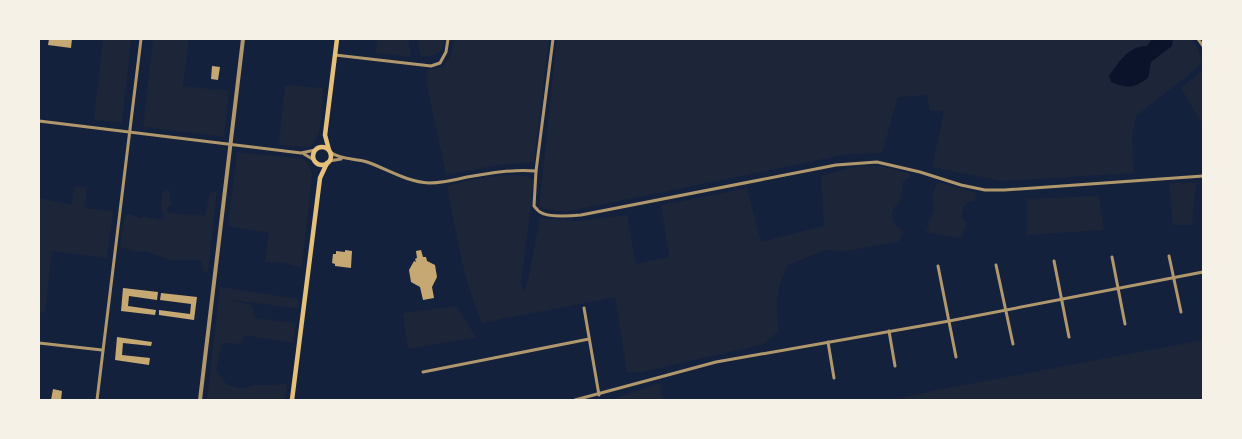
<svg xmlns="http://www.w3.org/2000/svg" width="1242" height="439" font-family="'DM Sans',sans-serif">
<rect width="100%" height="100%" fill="#14213d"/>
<g fill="#1d2539">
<polygon points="103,39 131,39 122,123 94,120"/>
<polygon points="153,39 189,39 183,86 229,91 224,137 143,127"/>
<polygon points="377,39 408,39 411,57 376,53"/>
<polygon points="417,39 444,39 443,49 435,55 421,57"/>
<polygon points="455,39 549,39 534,162 498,165 446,175 426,81 428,70 443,67 450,57"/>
<polygon points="557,39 1192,39 1197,47 1202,62 1192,72 1136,116 1132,136 1134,173 1002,181 932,167 944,112 930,110 927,95 898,97 882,153 848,154 565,212 539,208"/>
<polygon points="1203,70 1203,125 1181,88"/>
<path d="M285 85 323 88C322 107 324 133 310 147L279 145Z"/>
<polygon points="237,152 305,159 309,165 312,174 302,268 284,263 265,262 269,233 228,226"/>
<path d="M858 166H881L910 174V177L903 182C902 187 903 193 901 198 900 203 896 204 894 208 889 217 895 228 904 231L899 241 847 251 825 250 788 265C776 289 775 304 779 331L764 344 642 372H627L615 297 482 323C463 279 456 233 447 186 468 181 516 168 534 180L521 284 524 291 527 284 540 218 576 221 627 215 636 264 669 257 661 205 747 188 761 242 824 226 821 176Z"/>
<polygon points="938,182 976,193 975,201 967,202 964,206 961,217 967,223 961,238 926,232 929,226 929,221 934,211 932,198 936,184"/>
<polygon points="1169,183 1196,183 1192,225 1173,225"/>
<polygon points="74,186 87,187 85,208 113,211 107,258 52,251 45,313 39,312 39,198 72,205"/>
<polygon points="169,189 171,205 167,208 168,213 205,216 210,193 217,191 208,273 202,270 201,260 171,260 147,252 134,251 120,247 125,215 131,214 140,219 143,216 160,220 164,218 164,214 162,213 162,193"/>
<polygon points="1099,196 1104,230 1027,235 1027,199"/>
<polygon points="220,287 299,299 298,308 228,300 252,305 255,318 296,323 293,343 245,335 240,344 222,343 216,370 227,385 243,389 253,385 273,385 287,383 285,400 207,400"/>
<polygon points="456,306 476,337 408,349 403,313"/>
<polygon points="1203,340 1203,400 893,400 933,391"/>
<polygon points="660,383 663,400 611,400"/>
</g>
<path fill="#0b132b" d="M1152 39H1173L1172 46 1151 62 1148 78C1133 88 1129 89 1111 82L1109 76C1119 62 1128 46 1147 46Z"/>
<g fill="#c6a872">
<polygon points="49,39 72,39 71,48 48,45"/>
<polygon points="212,66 220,67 218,80 211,79"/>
<polygon points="345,250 352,251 351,268 335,266 335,264 332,263 333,254 336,254 336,251 345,252"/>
<polygon points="421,250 423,257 426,257 427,261 435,265 437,277 432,287 434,298 423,300 420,287 411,282 409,270 414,261 416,262 415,259 417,258 416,251"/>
<polygon points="123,288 158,292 157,300 129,296 128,306 156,310 155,315 121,311"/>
<polygon points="161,293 197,297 194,320 159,315 159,310 190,314 191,304 160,300"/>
<polygon points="117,337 152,342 151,346 123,343 122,355 150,358 149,365 115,360"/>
<polygon points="53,389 62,391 61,400 51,400"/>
</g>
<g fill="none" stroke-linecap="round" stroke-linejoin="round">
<g stroke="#b1986c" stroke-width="3">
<path d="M553 39 536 171 534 206C535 207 539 212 540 212 549 218 571 216 581 215L836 165 877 162 920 172 961 185 985 190H1004L1203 176"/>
<polyline points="1198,39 1203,46"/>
<polyline points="335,55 431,66 440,63 446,52 448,39"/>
<polyline points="39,121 301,153 315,150"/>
<path d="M330 152C341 160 354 158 367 162 387 169 407 182 429 183 442 183 455 180 467 177 490 173 513 169 536 171"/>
<polyline points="304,154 314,160"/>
<polyline points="329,161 341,159"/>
<polyline points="1169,256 1181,312"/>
<polyline points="1112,257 1125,324"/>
<polyline points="1054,261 1069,337"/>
<polyline points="996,265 1013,344"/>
<polyline points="938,266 956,357"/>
<polyline points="584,308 599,395"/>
<polyline points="889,331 895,366"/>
<polyline points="828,342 834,378"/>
<polyline points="39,343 102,350"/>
<polyline points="423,372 589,339"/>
<polyline points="97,400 141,39"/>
<polyline points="575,400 716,362 949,321 1203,272"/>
</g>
<polyline stroke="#b1986c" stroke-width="4" points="200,400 243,39"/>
<g stroke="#e5c07b" stroke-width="4.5">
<circle cx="322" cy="156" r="9"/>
<polyline points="329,150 325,135 337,39"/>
<polyline points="292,400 320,178 327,163"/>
</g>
</g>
<rect width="1242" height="439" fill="none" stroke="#f6f1e7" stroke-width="80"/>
</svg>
